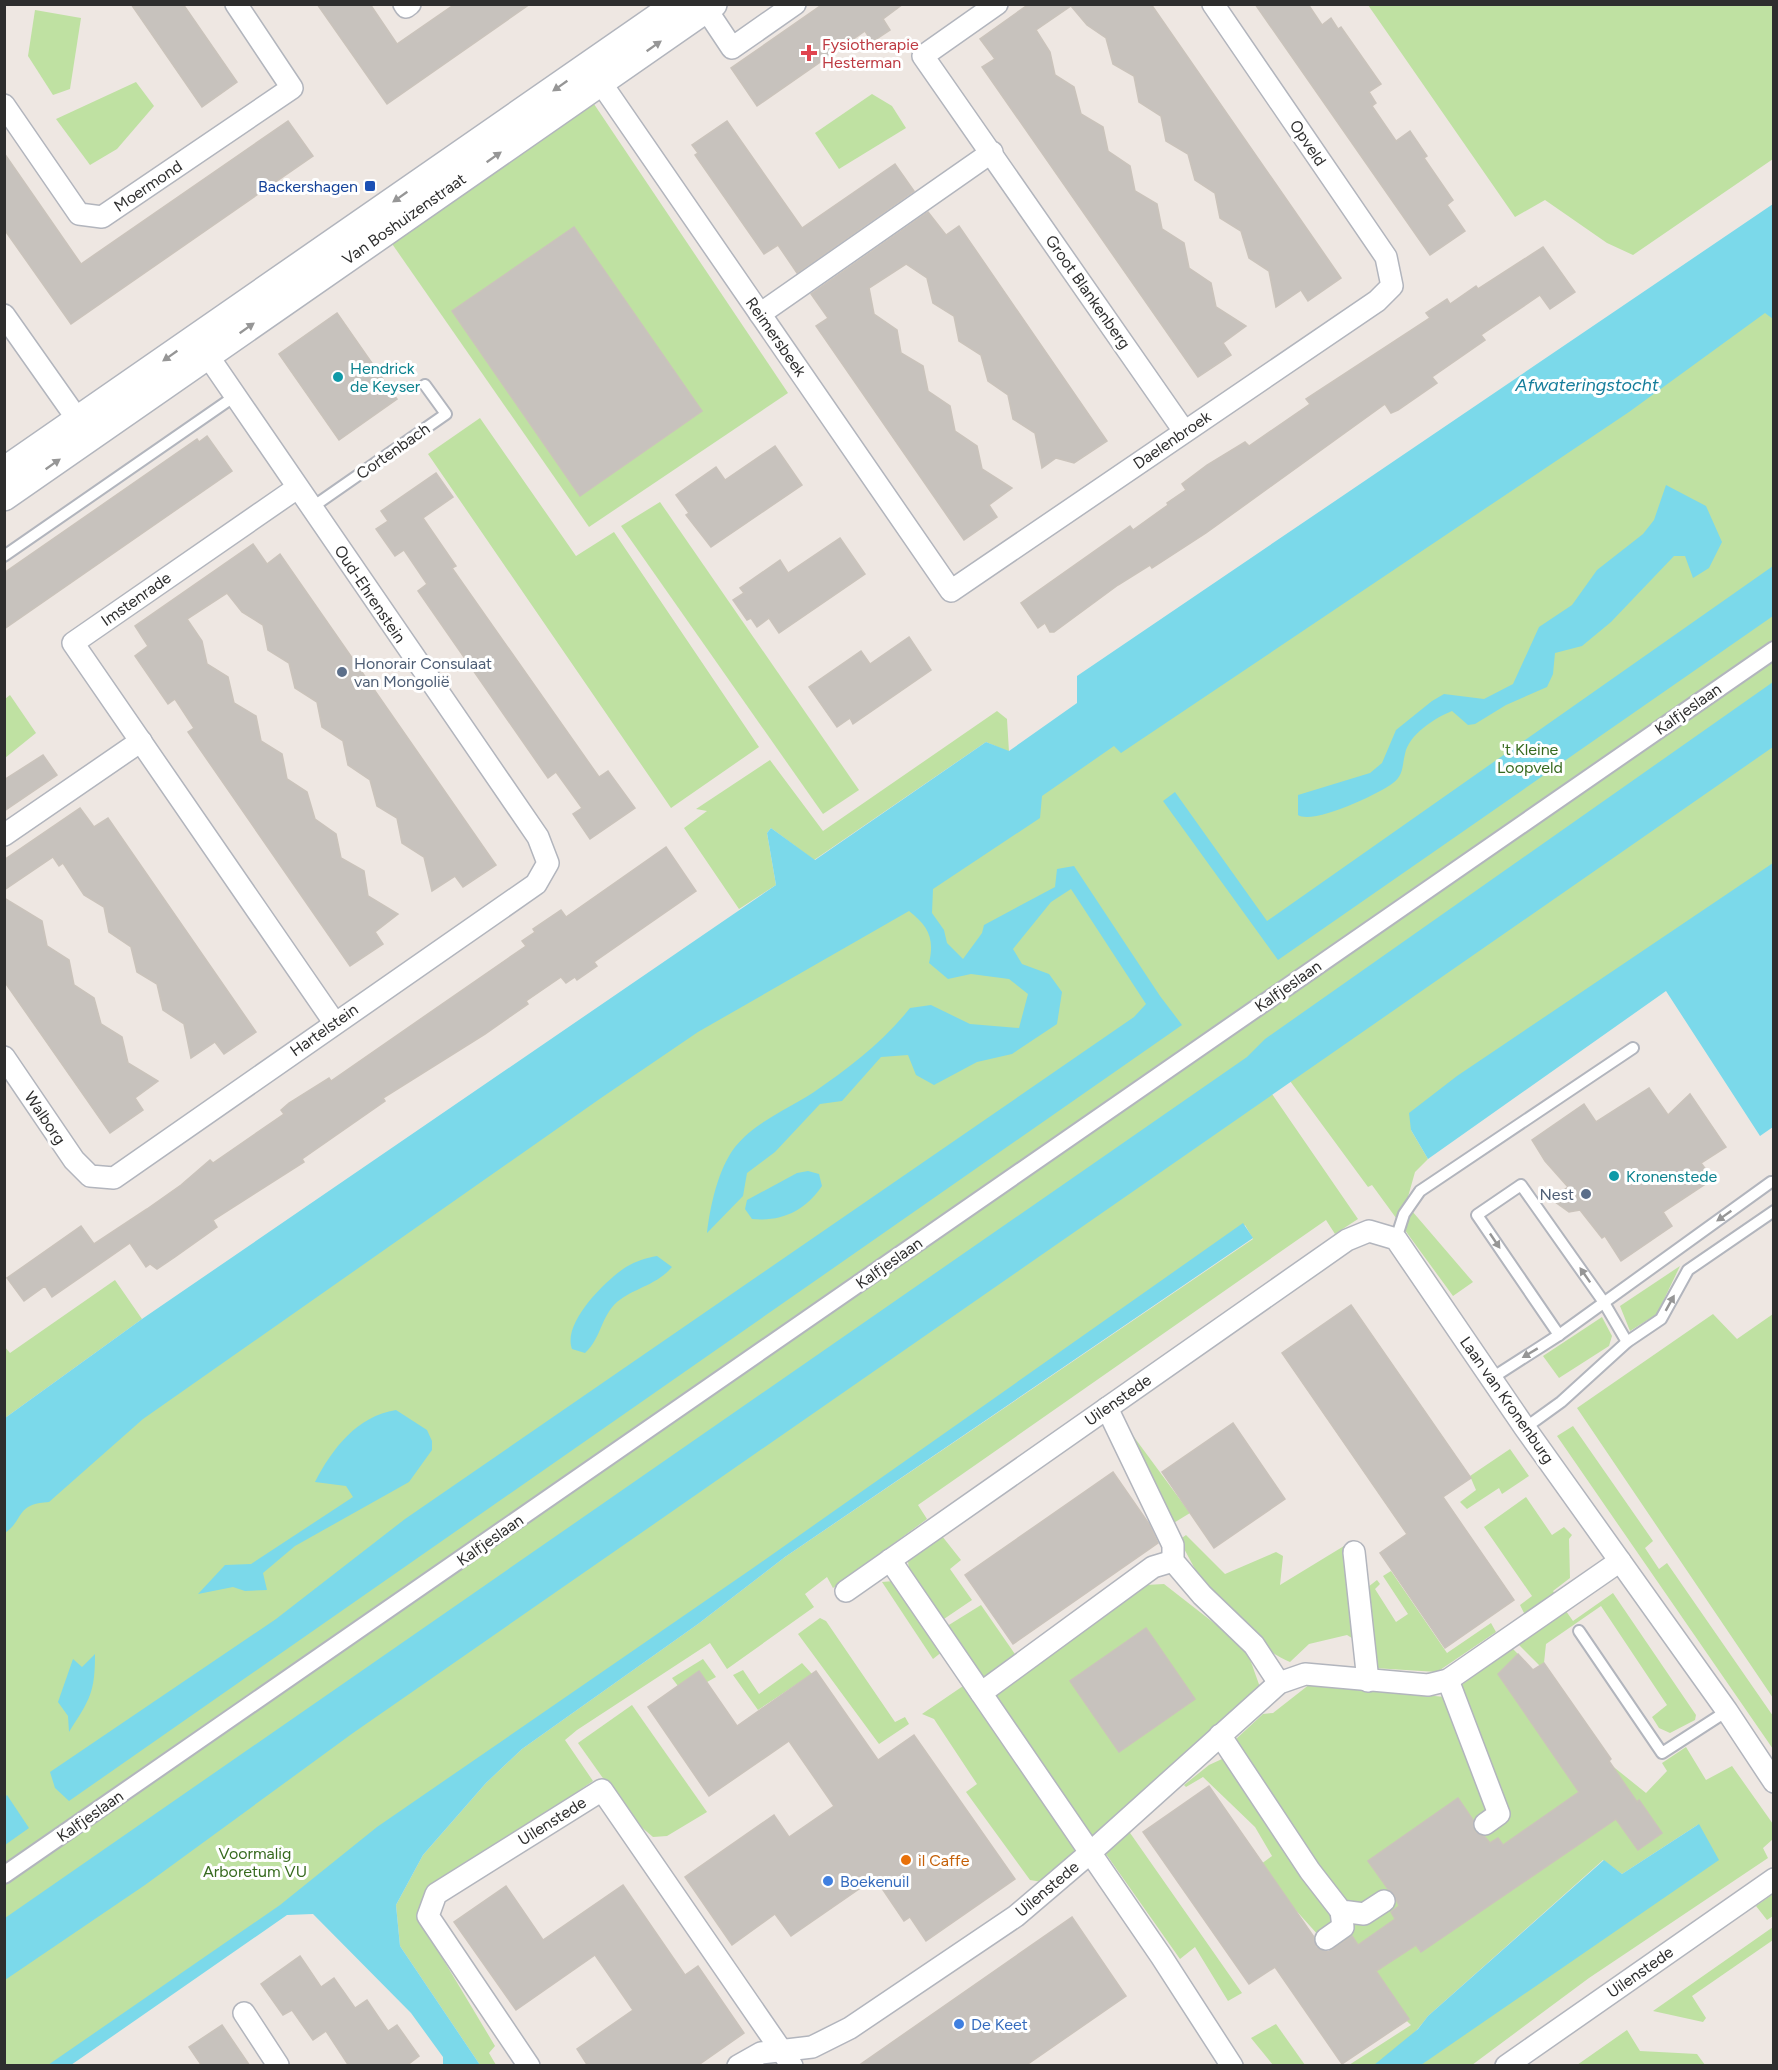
<svg xmlns="http://www.w3.org/2000/svg" width="1778" height="2070" font-family="Figtree,sans-serif">
<rect width="100%" height="100%" fill="#eee7e2"/>
<g fill="#bfe1a2">
<polygon points="1368,5 1773,5 1773,159 1633,255 1607,243 1545,200 1515,217"/>
<polygon points="35,10 81,18 70,89 53,95 28,56"/>
<polygon points="136,82 154,106 117,149 90,165 56,119"/>
<polygon points="872,94 892,106 906,128 839,169 815,133"/>
<polygon points="588,103 594,104 788,393 589,527 388,238"/>
<polygon points="1773,303 1773,888 1411,1130 1428,1159 1415,1172 1406,1204 1473,1282 1453,1296 1372,1185 1368,1187 1265,1047 5,1923 5,1517 127,1426 1035,794"/>
<polygon points="480,418 576,556 614,532 759,747 671,808 428,454"/>
<polygon points="660,502 859,790 823,814 621,526"/>
<polygon points="10,695 36,733 5,758 5,699"/>
<polygon points="997,711 1007,719 1009,752 986,742 814,860 771,828 767,833 776,885 739,909 684,828 707,811 696,809 770,760 823,831"/>
<polygon points="1272,1094 1358,1219 1335,1234 1326,1220 918,1505 927,1519 833,1588 827,1577 805,1594 814,1607 727,1669 710,1643 577,1730 565,1740 593,1781 432,1892 419,1919 495,2046 489,2053 496,2065 480,2065 400,1946 396,1905 423,1855 486,1783 522,1749 698,1624 785,1557 1253,1239 1245,1225 54,2065 5,2065 4,1974"/>
<polygon points="1680,1266 1657,1314 1630,1331 1620,1306"/>
<polygon points="115,1280 142,1319 5,1418 4,1346 10,1353"/>
<polygon points="1713,1314 1737,1339 1773,1314 1773,1698 1577,1408"/>
<polygon points="1602,1317 1612,1336 1609,1346 1559,1378 1543,1356"/>
<polygon points="1573,1426 1653,1541 1645,1548 1659,1569 1667,1563 1773,1716 1773,1749 1557,1436"/>
<polygon points="1134,1437 1190,1513 1172,1524 1128,1440"/>
<polygon points="1510,1449 1529,1476 1502,1494 1499,1488 1467,1509 1460,1502 1476,1490 1470,1476"/>
<polygon points="1526,1497 1552,1535 1564,1527 1572,1535 1569,1539 1570,1578 1553,1591 1555,1594 1525,1615 1520,1605 1532,1596 1484,1527"/>
<path d="M1186 1535 1225 1574 1276 1552 1283 1556 1280 1585 1344 1546 1350 1556 1360 1643 1347 1635 1309 1644 1290 1662C1267 1654 1224 1613 1209 1592 1198 1576 1189 1557 1179 1540Z"/>
<polygon points="942,1536 961,1560 950,1569 972,1600 941,1621 910,1579 908,1561"/>
<polygon points="1391,1571 1447,1653 1491,1623 1496,1632 1437,1672 1374,1668 1368,1587 1377,1580 1380,1584 1375,1589 1396,1622 1408,1614 1383,1576"/>
<polygon points="894,1581 943,1651 933,1659 882,1582"/>
<polygon points="1164,1584 1246,1648 1261,1690 1091,1838 994,1703 999,1691 1146,1585"/>
<polygon points="1613,1593 1696,1715 1695,1720 1670,1733 1659,1728 1652,1717 1667,1705 1601,1606 1546,1644 1544,1663 1540,1666 1518,1644 1566,1611 1573,1621"/>
<polygon points="981,1605 1019,1660 980,1681 944,1628"/>
<polygon points="820,1618 826,1621 895,1722 905,1717 909,1724 879,1744 798,1634"/>
<path d="M1512 1648 1518 1654 1498 1674 1646 1793 1667 1771 1662 1763 1686 1747 1706 1780 1732 1766 1773 1824V1839L1763 1848 1768 1858 1589 1978 1472 2065H1421L1699 1824 1622 1874 1603 1860 1428 2016C1418 2030 1390 2061 1373 2065 1366 2067 1356 2065 1349 2065L1411 2025 1328 1946 1257 1867 1272 1856 1255 1827 1203 1777 1186 1787 1184 1785 1209 1765 1222 1759 1233 1763 1240 1750 1236 1739 1263 1714 1273 1713 1310 1684 1445 1697Z"/>
<polygon points="703,1659 716,1677 707,1682 678,1686 672,1678"/>
<polygon points="802,1663 812,1674 758,1710 733,1675 743,1670 759,1694"/>
<polygon points="966,1684 1077,1843 1072,1856 1042,1882 1030,1880 966,1792 977,1784 934,1719 922,1714"/>
<polygon points="632,1705 707,1812 667,1836 653,1837 632,1819 578,1743"/>
<polygon points="1128,1830 1242,1993 1228,2001 1195,1947 1180,1959 1106,1854"/>
<polygon points="1773,1894 1773,1916 1767,1920 1756,1906"/>
<polygon points="1773,1927 1773,1940 1692,1996 1706,2018 1703,2022 1653,2011"/>
<polygon points="1276,2024 1305,2065 1273,2065 1251,2038"/>
<polygon points="1627,2030 1640,2051 1697,2054 1705,2065 1577,2065"/>
</g>
<g fill="#7bd9ea">
<path d="M1773 204V319L1765 313 1629 412 1121 753 1114 746 1042 796 1040 818 933 889 932 913 944 930 947 943 963 959 982 933 984 925 1055 887 1057 869 1074 866 1160 996 1182 1025 69 1801 55 1788 50 1772 276 1619 405 1519 1134 1017 1146 1004 1071 889 1051 902 1013 949 1022 964 1049 974 1062 992 1057 1024 1012 1054 977 1062 934 1085 916 1075 908 1055 881 1057 842 1101 820 1104 775 1152 747 1173 743 1196 707 1233C710 1207 718 1169 735 1147 755 1122 788 1109 814 1092 849 1068 884 1041 910 1008L931 1005 970 1024 1019 1028 1028 994 1009 979 971 974 948 979 929 963C935 938 928 926 909 911L698 1032 601 1098 143 1419 49 1502C15 1504 25 1519 5 1533V1418L142 1319 776 885 767 833 771 828 815 860 986 742 1009 751 1077 703V676Z"/>
<path d="M1666 485 1706 506 1722 542 1709 568 1693 578 1685 556H1674L1611 622 1582 646 1555 653 1553 674 1547 687 1506 705 1475 724 1468 725 1452 711C1435 718 1409 734 1405 754 1402 765 1404 775 1393 783 1379 794 1313 825 1298 815V795L1370 773 1382 763 1396 730 1432 701 1444 694 1484 699 1513 684 1539 627 1572 605 1597 570 1643 534 1654 520Z"/>
<polygon points="1773,566 1773,616 1278,960 1163,801 1175,792 1267,921"/>
<polygon points="1773,682 1773,747 353,1733 145,1885 5,1980 5,1918 1247,1057 1265,1039"/>
<polygon points="1773,863 1773,1127 1760,1136 1666,991 1428,1159 1411,1130 1409,1113 1457,1076"/>
<path d="M808 1171 819 1174 822 1186C805 1211 781 1222 752 1219L745 1209 747 1200 797 1173Z"/>
<polygon points="1243,1223 1253,1238 785,1557 698,1624 522,1749 486,1783 423,1855 396,1905 400,1946 480,2065 443,2065 443,2057 411,2013 313,1914 287,1915 71,2065 48,2065 280,1905 377,1827 753,1568"/>
<path d="M657 1256 672 1267C657 1285 634 1288 617 1302 601 1316 601 1339 585 1353L572 1349C562 1323 606 1280 626 1267 636 1261 646 1258 657 1256Z"/>
<path d="M396 1410 427 1430 432 1441V1450L409 1482 295 1546 263 1573 267 1590 245 1591 233 1587 198 1594 225 1565 251 1564 353 1497 346 1486 315 1482C332 1449 357 1416 396 1410Z"/>
<path d="M95 1654C95 1693 90 1699 69 1732L68 1716 58 1702 73 1659 82 1667Z"/>
<polygon points="7,1795 29,1828 5,1845 5,1797"/>
<polygon points="1699,1824 1719,1860 1421,2065 1374,2065 1418,2029 1428,2016 1604,1860 1622,1874"/>
</g>
<g fill="#c7c2bd" stroke="#cac3bb" stroke-width="1.5">
<polygon points="131,4 183,4 237,82 202,107"/>
<polygon points="317,4 370,4 397,44 455,4 530,4 387,104"/>
<polygon points="823,4 903,4 883,19 890,30 872,42 865,31 757,106 731,68"/>
<polygon points="1029,4 1151,4 1341,278 1308,301 1301,290 1276,307 1269,271 1249,258 1241,231 1220,218 1215,193 1195,180 1188,154 1166,141 1161,116 1139,102 1134,76 1113,64 1106,38 1087,25 1071,6 1036,30 1050,52 1055,75 1074,87 1081,114 1103,127 1108,151 1130,166 1135,191 1157,204 1162,229 1184,243 1189,268 1211,283 1216,307 1246,326 1223,343 1231,355 1198,377 982,67 995,59 980,39"/>
<polygon points="1255,4 1308,4 1322,25 1331,18 1338,29 1341,27 1381,84 1369,92 1376,103 1372,106 1396,141 1410,131 1427,156 1424,158 1453,200 1447,205 1465,231 1430,255"/>
<polygon points="288,121 313,156 71,324 4,229 4,153 81,264"/>
<polygon points="727,121 802,228 895,164 914,191 797,273 778,245 764,254 695,155 698,153 692,145"/>
<polygon points="928,212 946,235 959,226 1107,441 1074,463 1056,458 1042,468 1035,433 1013,419 1008,395 988,381 981,355 959,341 954,316 933,303 927,278 906,264 869,288 874,314 897,330 901,353 923,366 928,391 950,406 955,431 977,446 982,469 1012,488 989,505 997,517 964,540 816,326 828,318 811,294"/>
<polygon points="574,227 702,411 580,496 452,311"/>
<polygon points="1543,247 1575,292 1550,309 1540,295 1481,335 1485,340 1432,377 1437,383 1398,410 1391,413 1385,404 1206,533 1152,568 1150,565 1118,585 1054,632 1050,632 1045,623 1038,628 1021,603 1130,526 1133,530 1168,505 1167,503 1186,490 1182,484 1207,465 1245,442 1249,446 1310,404 1306,399 1430,318 1426,313 1447,299 1450,304 1476,286 1478,289"/>
<polygon points="337,313 397,399 339,440 279,354"/>
<polygon points="207,436 232,471 4,629 4,573 197,439 199,442"/>
<polygon points="775,446 802,485 711,547 686,515 689,513 676,495 716,467 725,480"/>
<polygon points="436,473 453,497 423,518 456,566 452,568 599,777 608,771 635,808 590,839 573,814 582,808 556,772 548,778 418,591 427,584 404,550 395,556 376,529 388,521 381,511"/>
<polygon points="840,538 865,574 779,633 769,618 757,627 751,618 747,620 733,600 744,593 740,588 780,560 788,573"/>
<polygon points="253,544 267,564 280,554 496,865 463,887 455,876 432,891 424,857 402,843 397,818 377,806 370,780 348,765 343,741 322,727 317,702 295,688 289,663 268,650 263,625 242,612 227,593 187,619 202,641 207,664 228,677 234,703 256,716 261,741 282,754 287,779 307,792 315,819 336,834 341,858 364,871 368,896 398,914 375,932 383,944 350,966 188,732 194,728 175,699 168,704 135,656 148,646 135,626"/>
<polygon points="909,637 931,670 853,724 850,718 837,727 809,687 861,651 870,664"/>
<polygon points="43,755 57,775 4,811 4,780"/>
<polygon points="80,808 94,827 108,818 256,1032 224,1054 215,1042 191,1058 184,1024 163,1010 157,984 137,972 131,947 109,932 104,907 84,895 63,863 59,866 53,857 4,890 4,860"/>
<polygon points="666,847 696,891 594,962 597,966 577,980 575,977 566,983 561,977 526,1001 528,1004 485,1034 383,1098 385,1101 302,1159 304,1162 213,1220 217,1227 175,1257 157,1269 150,1264 146,1267 130,1243 52,1297 45,1286 24,1301 7,1278 81,1226 94,1244 147,1209 181,1185 210,1160 213,1163 284,1114 281,1110 289,1103 329,1078 331,1081 526,946 522,941 535,932 533,929 561,910 566,917"/>
<polygon points="4,898 42,921 47,946 69,960 74,985 94,998 101,1024 122,1037 128,1063 158,1081 135,1098 143,1110 110,1133 4,981"/>
<polygon points="1649,1088 1668,1115 1690,1094 1726,1147 1701,1163 1713,1179 1663,1212 1672,1226 1621,1261 1605,1236 1602,1238 1580,1210 1569,1212 1551,1199 1568,1187 1545,1161 1532,1140 1584,1104 1596,1122"/>
<polygon points="1351,1305 1471,1478 1443,1497 1514,1600 1445,1648 1380,1553 1407,1534 1282,1353"/>
<polygon points="1233,1423 1285,1499 1214,1548 1162,1472"/>
<polygon points="1113,1472 1149,1524 1158,1543 1013,1644 965,1575"/>
<polygon points="1146,1628 1195,1699 1119,1752 1070,1681"/>
<polygon points="1518,1654 1533,1670 1544,1663 1611,1759 1609,1761 1637,1802 1639,1800 1662,1833 1638,1850 1616,1819 1421,1952 1416,1945 1376,1971 1409,2019 1342,2064 1275,1967 1249,1984 1143,1832 1209,1786 1314,1937 1316,1947 1328,1952 1352,1936 1358,1945 1395,1919 1391,1912 1399,1906 1394,1894 1388,1889 1368,1861 1458,1798 1473,1820 1475,1832 1485,1837 1490,1843 1498,1838 1503,1845 1579,1792 1498,1674"/>
<polygon points="699,1671 737,1726 816,1671 878,1760 914,1735 1015,1879 926,1941 910,1917 904,1921 875,1878 791,1936 775,1914 732,1945 685,1877 774,1815 789,1837 834,1806 789,1741 709,1796 648,1707"/>
<polygon points="623,1885 685,1975 698,1966 744,2033 697,2066 588,2066 577,2049 633,2010 595,1955 516,2010 454,1922 506,1886 543,1940"/>
<polygon points="1072,1917 1126,1996 1025,2066 858,2066"/>
<polygon points="300,1956 321,1987 334,1978 355,2008 367,2000 388,2031 397,2025 419,2056 406,2066 349,2066 326,2031 313,2040 292,2010 283,2015 261,1984"/>
<polygon points="222,2025 250,2066 202,2066 189,2047"/>
</g>
<g fill="none" stroke-linecap="round" stroke-linejoin="round">
<g stroke="#b2b5bd" stroke-width="14">
<g id="service">
<polyline points="311,508 446,414 425,385"/>
<polyline points="4,556 235,396"/>
<polyline points="1396,1239 1404,1214 1420,1191 1633,1048"/>
<polyline points="1559,1335 1477,1215 1521,1185 1603,1301 1627,1342"/>
<polyline points="1492,1378 1559,1335 1771,1182"/>
<polyline points="1525,1428 1561,1402 1627,1342 1661,1319 1688,1270 1774,1211"/>
<polyline points="1579,1631 1662,1753 1727,1711"/>
</g>
</g>
<g stroke="#b2b5bd" stroke-width="20">
<polyline id="pedestrian" points="4,1875 1774,650"/>
</g>
<g stroke="#b2b5bd" stroke-width="24">
<g id="minor">
<polyline points="404,4 406,7 410,4"/>
<polyline points="997,4 923,56 1184,431"/>
<polyline points="706,9 732,48 795,4"/>
<polyline points="601,83 951,591 1377,301 1392,286 1386,257 1213,4"/>
<polyline points="4,105 79,214 102,217 292,88 236,4"/>
<polyline points="760,314 992,152"/>
<polyline points="4,315 78,420"/>
<polyline points="297,488 73,643 334,1022"/>
<polyline points="4,835 141,741"/>
<polyline points="4,1057 74,1160 90,1176 114,1178 536,884 548,863 538,837 208,356"/>
<polyline points="1107,1408 1173,1545 1173,1561 1202,1595 1254,1645 1279,1683"/>
<polyline points="1354,1552 1368,1681"/>
<polyline points="890,1560 1161,1956 1232,2066"/>
<polyline points="846,1591 1347,1240 1369,1231 1396,1239 1525,1428 1727,1711 1774,1782"/>
<polyline points="1448,1680 1499,1814 1485,1824"/>
<polyline points="981,1693 1153,1567 1173,1561"/>
<polyline points="1220,1735 1310,1871 1341,1911 1364,1914 1384,1901"/>
<polyline points="1326,1939 1343,1927 1341,1911"/>
<polyline points="244,2013 278,2065"/>
<polyline points="529,2066 428,1916 436,1894 602,1790 792,2066"/>
<polyline points="738,2066 761,2053 812,2047 850,2028 1016,1916 1091,1852 1279,1683 1305,1674 1428,1685 1448,1680 1620,1561"/>
<polyline points="1506,2066 1774,1879"/>
</g>
</g>
<g stroke="#b2b5bd" stroke-width="30">
<g id="tertiary">
<polyline points="4,471 677,4"/>
<polyline points="4,497 713,4"/>
</g>
</g>
<use href="#service" stroke="#fff" stroke-width="10"/>
<use href="#pedestrian" stroke="#fff" stroke-width="16"/>
<use href="#minor" stroke="#fff" stroke-width="21"/>
<use href="#tertiary" stroke="#fff" stroke-width="27"/>
</g>
<defs><path id="oneway-solid" d="M-6-.8H1V-3.2L6.5 0L1 3.2V.8H-6Z" transform="scale(1.5)"/></defs>
<g fill="#969696">
<use href="#oneway-solid" transform="translate(654 46) rotate(-35)"/>
<use href="#oneway-solid" transform="translate(560 86) rotate(145)"/>
<use href="#oneway-solid" transform="translate(494 157) rotate(-35)"/>
<use href="#oneway-solid" transform="translate(400 197) rotate(145)"/>
<use href="#oneway-solid" transform="translate(247 328) rotate(-35)"/>
<use href="#oneway-solid" transform="translate(170 356) rotate(145)"/>
<use href="#oneway-solid" transform="translate(53 464) rotate(-35)"/>
<use href="#oneway-solid" transform="translate(1724 1216) rotate(145)"/>
<use href="#oneway-solid" transform="translate(1495 1241) rotate(56)"/>
<use href="#oneway-solid" transform="translate(1585 1275) rotate(-125)"/>
<use href="#oneway-solid" transform="translate(1670 1303) rotate(-61)"/>
<use href="#oneway-solid" transform="translate(1530 1353) rotate(149)"/>
</g>
<path fill="#e0444e" stroke="#fff" stroke-width="2" d="M806 44h6v6h6v6h-6v6h-6v-6h-6v-6h6z"/>
<rect fill="#1a4fb4" stroke="#fff" stroke-width="2" x="364" y="180" width="12" height="12" rx="3"/>
<g fill="#0f9aa8" stroke="#fff" stroke-width="2">
<circle cx="338" cy="377" r="6"/>
<circle cx="1614" cy="1176" r="6"/>
</g>
<g fill="#5c6f8a" stroke="#fff" stroke-width="2">
<circle cx="342" cy="672" r="6"/>
<circle cx="1586" cy="1194" r="6"/>
</g>
<circle fill="#e8710a" stroke="#fff" stroke-width="2" cx="906" cy="1860" r="6"/>
<g fill="#3f7fe0" stroke="#fff" stroke-width="2">
<circle cx="828" cy="1881" r="6"/>
<circle cx="959" cy="2024" r="6"/>
</g>
<g text-anchor="middle" dominant-baseline="central" stroke-width="6" stroke-linejoin="round" paint-order="stroke">
<g font-size="16" fill="#be3a42" stroke="#fff" text-anchor="start">
<text x="822" y="44">Fysiotherapie<tspan x="822" dy="18">Hesterman</tspan></text>
</g>
<g font-size="16" fill="#2e2e2e" stroke="#fff">
<text transform="translate(1308 143) rotate(56)">Opveld</text>
<text transform="translate(148 186) rotate(-34)">Moermond</text>
<text transform="translate(404 219) rotate(-35)">Van Boshuizenstraat</text>
<text transform="translate(1088 292) rotate(55)">Groot Blankenberg</text>
<text transform="translate(776 337) rotate(55)">Reimersbeek</text>
<text transform="translate(1172 440) rotate(-34)">Daelenbroek</text>
<text transform="translate(393 451) rotate(-35)">Cortenbach</text>
<text transform="translate(370 594) rotate(56)">Oud-Ehrenstein</text>
<text transform="translate(136 599) rotate(-35)">Imstenrade</text>
<text transform="translate(1688 709) rotate(-35)">Kalfjeslaan</text>
<text transform="translate(1288 986) rotate(-35)">Kalfjeslaan</text>
<text transform="translate(324 1030) rotate(-35)">Hartelstein</text>
<text transform="translate(45 1118) rotate(56)">Walborg</text>
<text transform="translate(889 1263) rotate(-35)">Kalfjeslaan</text>
<text transform="translate(1118 1400) rotate(-35)">Uilenstede</text>
<text transform="translate(1507 1400) rotate(55)">Laan van Kronenburg</text>
<text transform="translate(490 1540) rotate(-35)">Kalfjeslaan</text>
<text transform="translate(90 1816) rotate(-35)">Kalfjeslaan</text>
<text transform="translate(552 1821) rotate(-32)">Uilenstede</text>
<text transform="translate(1047 1889) rotate(-40)">Uilenstede</text>
<text transform="translate(1640 1972) rotate(-35)">Uilenstede</text>
</g>
<g font-size="16" fill="#164399" stroke="#fff" text-anchor="end">
<text x="358" y="186">Backershagen</text>
</g>
<g font-size="16" fill="#0d838f" stroke="#fff" text-anchor="start">
<text x="350" y="368">Hendrick<tspan x="350" dy="18">de Keyser</tspan></text>
<text x="1626" y="1176">Kronenstede</text>
</g>
<g font-size="16" fill="#4e5e75" stroke="#fff" text-anchor="start">
<text x="354" y="663">Honorair Consulaat<tspan x="354" dy="18">van Mongolië</tspan></text>
<text x="1574" y="1194" text-anchor="end">Nest</text>
</g>
<g font-size="16" fill="#376a1f" stroke="#fff">
<text x="1530" y="749">'t Kleine<tspan x="1530" dy="18">Loopveld</tspan></text>
<text x="255" y="1853">Voormalig<tspan x="255" dy="18">Arboretum VU</tspan></text>
</g>
<g font-size="16" fill="#c56008" stroke="#fff" text-anchor="start">
<text x="918" y="1860">il Caffe</text>
</g>
<g font-size="16" fill="#366cbe" stroke="#fff" text-anchor="start">
<text x="840" y="1881">Boekenuil</text>
<text x="971" y="2024">De Keet</text>
</g>
<g font-size="18" font-style="italic" fill="#157d9b" stroke="#fff">
<text x="1587" y="385">Afwateringstocht</text>
</g>
</g>
<rect width="1778" height="2070" fill="none" stroke="#2e2e2e" stroke-width="12"/>
</svg>
